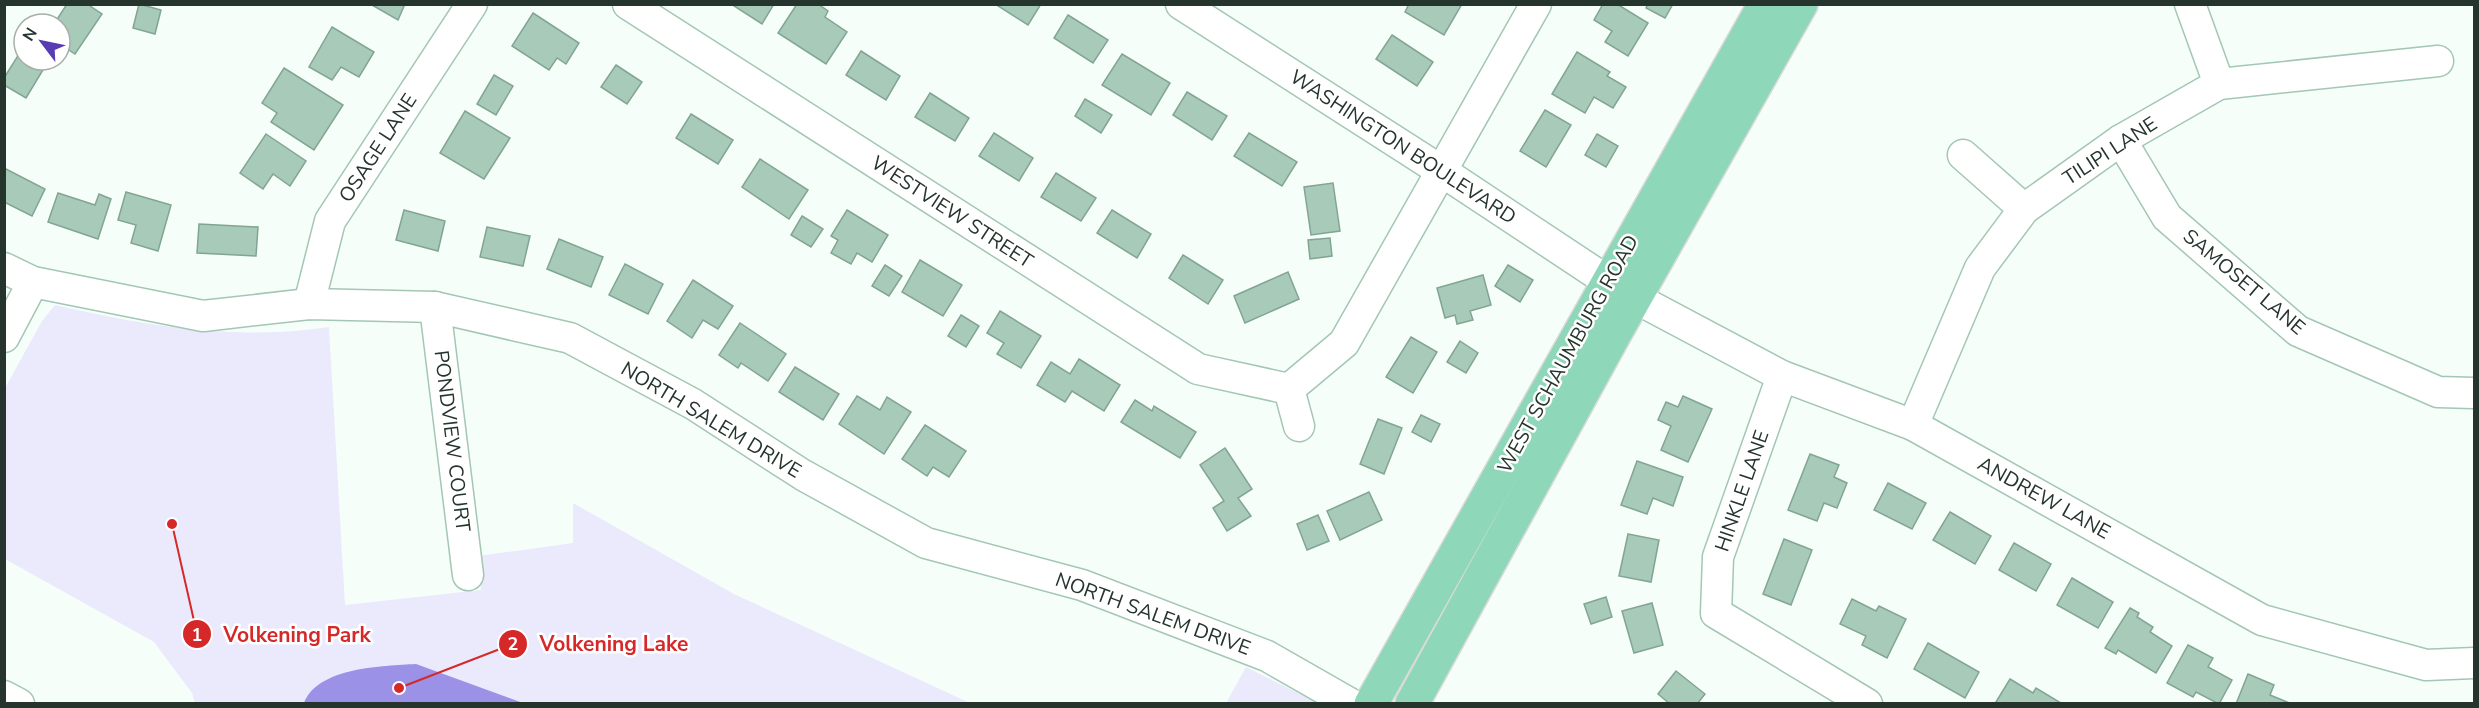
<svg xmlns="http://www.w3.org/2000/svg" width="2479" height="708" font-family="'Nunito Sans',sans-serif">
<rect width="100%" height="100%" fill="#f6fef9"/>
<g fill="#ebeafc">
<path d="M55 305C146 326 236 341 329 327L345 605 481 590 478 556 573 543V503L734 594 970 703H195L192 693 154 642 5 559V388L42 321Z"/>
<polygon points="1246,667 1318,703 1226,703"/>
</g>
<path fill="#9b91e6" d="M416 664 523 703H304C318 667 383 666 416 664Z"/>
<g fill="#a7cbb8" stroke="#82a593" stroke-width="1.5">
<polygon points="67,4 87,4 102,14 75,54 60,44 60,24 54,24"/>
<polygon points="139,4 161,10 155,34 133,28"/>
<polygon points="405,4 398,20 372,5 372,4"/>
<polygon points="731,4 774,4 762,24"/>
<polygon points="797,4 818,4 828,11 825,17 847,32 826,64 778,33"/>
<polygon points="995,4 1041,4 1028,25"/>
<polygon points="1409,4 1462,4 1444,35 1405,12"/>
<polygon points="1603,4 1617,4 1648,23 1628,56 1605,42 1612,31 1594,20"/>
<polygon points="1648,4 1673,4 1665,18 1646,8"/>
<polygon points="533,13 579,43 566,64 557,58 549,70 512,46"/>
<polygon points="1068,15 1108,40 1093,63 1054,38"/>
<polygon points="332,27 374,52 359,77 341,67 332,80 309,67"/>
<polygon points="1392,35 1433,62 1417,86 1376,59"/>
<polygon points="24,46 24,60 49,60 26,98 4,85 4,78"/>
<polygon points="861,51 900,76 886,100 846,75"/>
<polygon points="1577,52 1610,72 1607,76 1626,87 1613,108 1594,97 1585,113 1552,94"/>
<polygon points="1122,54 1170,83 1151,115 1102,85"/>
<polygon points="616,65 642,82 627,104 601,87"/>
<polygon points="284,68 343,105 314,150 271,122 277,113 262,103"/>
<polygon points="494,75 513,86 496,115 477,104"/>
<polygon points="1187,92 1227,116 1212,140 1173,115"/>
<polygon points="930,93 969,118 955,141 915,117"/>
<polygon points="1085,99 1112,115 1101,133 1075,116"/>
<polygon points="1545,110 1571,125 1546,167 1520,151"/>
<polygon points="465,111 510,138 484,179 440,153"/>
<polygon points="691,114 733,140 718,164 676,138"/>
<polygon points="994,133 1033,158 1019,181 979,156"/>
<polygon points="1249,133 1297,162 1282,186 1234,156"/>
<polygon points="266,134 306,161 290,186 273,174 263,189 240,173"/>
<polygon points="1597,134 1618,146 1606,167 1585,155"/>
<polygon points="760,159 808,190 789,219 742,187"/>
<polygon points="4,168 45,189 32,216 4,202"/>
<polygon points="1056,173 1096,198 1081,221 1041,197"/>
<polygon points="1333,183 1340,231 1311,235 1304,187"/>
<polygon points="126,192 171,205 158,251 131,243 136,225 118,220"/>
<polygon points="58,193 95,205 99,194 111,199 98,239 48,222"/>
<polygon points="404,210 445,221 438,251 396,240"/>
<polygon points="847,210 888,235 872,262 857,253 851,264 831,253 838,240 831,236"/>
<polygon points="1112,210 1151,234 1137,258 1097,233"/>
<polygon points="802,216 823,229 811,247 791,235"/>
<polygon points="199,224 258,227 256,256 197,253"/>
<polygon points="487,227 530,236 523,266 480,257"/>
<polygon points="1330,238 1332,256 1310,259 1308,240"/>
<polygon points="559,239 603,257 591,287 547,269"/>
<polygon points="1183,255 1223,280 1208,304 1169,278"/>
<polygon points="920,260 962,285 943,316 902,292"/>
<polygon points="625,264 663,284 648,314 609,295"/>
<polygon points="885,265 902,276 889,296 872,286"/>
<polygon points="1508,265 1533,280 1520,302 1495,286"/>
<polygon points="1288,272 1299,299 1245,323 1234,296"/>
<polygon points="1483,275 1491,305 1470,311 1473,320 1457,324 1455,315 1445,318 1437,288"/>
<polygon points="693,280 733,306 718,329 703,320 692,338 667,321"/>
<polygon points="1000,311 1041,336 1021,368 997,354 1004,343 987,333"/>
<polygon points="961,315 979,326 966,347 948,336"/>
<polygon points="740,323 786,354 768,381 741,363 738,368 719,355"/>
<polygon points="1411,337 1437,352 1413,393 1386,377"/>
<polygon points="1460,341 1478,353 1466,373 1447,362"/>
<polygon points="1079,359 1120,385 1104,411 1072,391 1065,402 1037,385 1051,362 1070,374"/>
<polygon points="795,367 839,394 823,420 779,392"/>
<polygon points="857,396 880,410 887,397 911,412 884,454 839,424"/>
<polygon points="1683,396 1712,409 1688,462 1661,450 1671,426 1658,420 1666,402 1678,407"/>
<polygon points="1135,400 1152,411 1154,406 1196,432 1180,458 1121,422"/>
<polygon points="1421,415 1440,424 1431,442 1412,432"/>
<polygon points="1378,419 1402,428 1384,474 1360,464"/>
<polygon points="925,425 966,451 949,477 933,467 927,476 902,459"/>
<polygon points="1225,448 1252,489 1238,498 1251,516 1227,531 1213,508 1224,501 1200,465"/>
<polygon points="1810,454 1839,465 1834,477 1847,483 1837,508 1824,503 1817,521 1788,510"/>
<polygon points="1637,461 1683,477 1673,506 1653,498 1647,514 1621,505"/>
<polygon points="1888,483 1926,503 1912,529 1874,510"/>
<polygon points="1369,492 1382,520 1340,540 1327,511"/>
<polygon points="1950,512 1991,536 1975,564 1933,540"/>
<polygon points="1318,515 1329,541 1307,550 1297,524"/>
<polygon points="1628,534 1659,540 1651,582 1619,576"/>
<polygon points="1784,539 1812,550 1791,605 1763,594"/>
<polygon points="2014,543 2051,564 2036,591 1999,570"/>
<polygon points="2072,578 2113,602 2098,628 2057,605"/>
<polygon points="1606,597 1612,617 1591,624 1584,604"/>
<polygon points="1852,599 1876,611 1879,606 1906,619 1887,658 1862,645 1866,636 1840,624"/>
<polygon points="1652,603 1663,645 1634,653 1622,611"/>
<polygon points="2130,608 2139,613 2137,617 2153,627 2150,632 2172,646 2156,673 2118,650 2116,654 2105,648"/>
<polygon points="1928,643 1979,672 1965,698 1914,669"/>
<polygon points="2188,645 2213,658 2208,667 2232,680 2219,704 2196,692 2193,697 2167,683"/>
<polygon points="1676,671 1705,694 1697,704 1670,704 1658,694"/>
<polygon points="2248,674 2274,685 2270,695 2292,704 2236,704"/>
<polygon points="2010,679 2033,693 2036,688 2061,703 1998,704 1996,702"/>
</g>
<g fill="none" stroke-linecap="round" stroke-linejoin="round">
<g stroke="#a3c7b4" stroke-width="33">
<g id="minor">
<polyline points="628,4 1198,369 1289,389 1299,426"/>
<polyline points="1181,4 1443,172 1624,292 1782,376 1913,425 2262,620 2426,665 2474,663"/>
<polyline points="2190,4 2219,84"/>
<polyline points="2121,140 2167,217 2298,331 2438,392 2474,393"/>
<polyline points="1963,155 2024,209"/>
<polyline points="4,268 33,282 203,316 309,304 435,307 570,338 693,404 803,475 926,543 1082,585 1267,656 1351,704"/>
<polyline points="309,304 330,221 472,4"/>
<polyline points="435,307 468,575"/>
<polyline points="4,337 33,282"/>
<polyline points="1782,376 1718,557 1716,613 1867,704"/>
<polyline points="1289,389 1344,343 1536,4"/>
<polyline points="1913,425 1980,268 2024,209 2121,140 2219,84 2438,61"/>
<polyline points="4,696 19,704"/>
</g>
</g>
<g stroke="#d8dad9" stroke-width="36">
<g id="major">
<polyline points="1371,704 1765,4"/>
<polyline points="1412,704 1614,335 1801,4"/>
</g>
</g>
<use href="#minor" stroke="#fff" stroke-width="30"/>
<use href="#major" stroke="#8ed7b9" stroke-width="33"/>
</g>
<g text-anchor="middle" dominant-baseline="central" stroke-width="5" stroke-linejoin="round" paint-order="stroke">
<g font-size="20" fill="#25342c" stroke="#fff">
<text transform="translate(1403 147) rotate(33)">WASHINGTON BOULEVARD</text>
<text transform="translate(378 148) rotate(-57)">OSAGE LANE</text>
<text transform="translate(2110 151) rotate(-33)">TILIPI LANE</text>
<text transform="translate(952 212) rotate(33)">WESTVIEW STREET</text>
<text transform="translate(2244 282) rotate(40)">SAMOSET LANE</text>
<text transform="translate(1568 354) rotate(-61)">WEST SCHAUMBURG ROAD</text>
<text transform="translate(711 420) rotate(31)">NORTH SALEM DRIVE</text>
<text transform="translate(452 441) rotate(83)">PONDVIEW COURT</text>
<text transform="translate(1742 491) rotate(-71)">HINKLE LANE</text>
<text transform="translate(2044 498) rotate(29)">ANDREW LANE</text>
<text transform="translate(1153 614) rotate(20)">NORTH SALEM DRIVE</text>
</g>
</g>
<path fill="none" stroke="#d62828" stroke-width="2" d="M172 524L197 634M399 688L513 644"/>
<g fill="#d62828" stroke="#fff" stroke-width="2">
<circle cx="172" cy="524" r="6"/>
<circle cx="399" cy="688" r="6"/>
<circle cx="197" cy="634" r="15"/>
<circle cx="513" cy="644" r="15"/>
</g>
<g font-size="18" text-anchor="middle" font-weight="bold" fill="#fff">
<text x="197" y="641">1</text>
<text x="513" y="650">2</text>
</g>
<g font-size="21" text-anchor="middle" font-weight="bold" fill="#d62828" stroke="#fff" stroke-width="5" stroke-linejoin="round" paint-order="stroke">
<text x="297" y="642">Volkening Park</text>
<text x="614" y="651">Volkening Lake</text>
</g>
<rect width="2479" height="708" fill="none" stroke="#25342c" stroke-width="12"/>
<g transform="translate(42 42) rotate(302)"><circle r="28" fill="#ffffff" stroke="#a8aeab" stroke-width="1.5"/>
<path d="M0-4.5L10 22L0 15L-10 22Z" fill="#583cb4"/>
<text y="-9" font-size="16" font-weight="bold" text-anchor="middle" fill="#25342c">N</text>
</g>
</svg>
